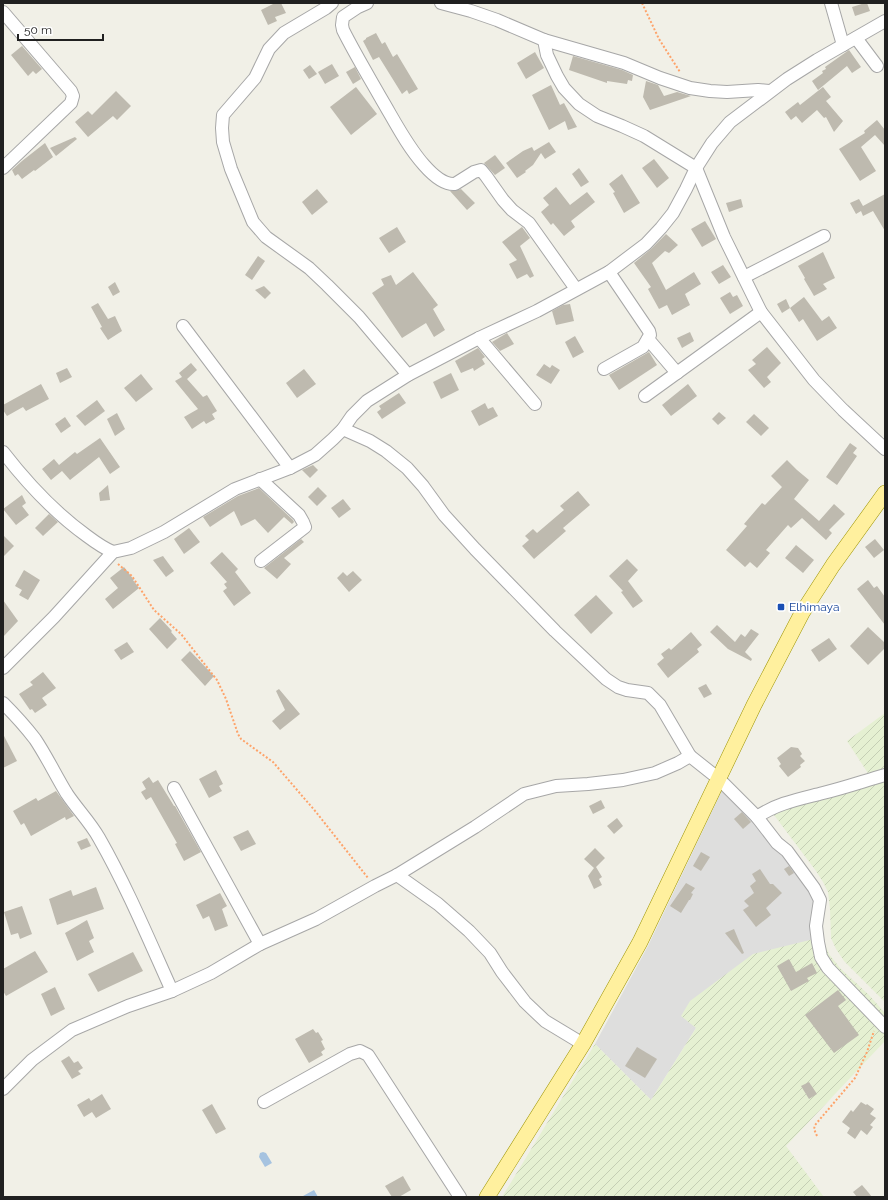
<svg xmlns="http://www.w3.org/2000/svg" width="888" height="1200" font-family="Raleway,sans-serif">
<defs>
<pattern id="farmland-furrows" width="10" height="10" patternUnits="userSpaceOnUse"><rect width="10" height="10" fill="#e5f0d2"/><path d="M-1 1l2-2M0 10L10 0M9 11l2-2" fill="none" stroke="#c4ceb4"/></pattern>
</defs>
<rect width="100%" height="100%" fill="#f1f0e7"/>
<polygon fill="#dededd" points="726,782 763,817 785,841 812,879 823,914 822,937 696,1028 651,1100 595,1044 648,946"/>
<g fill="url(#farmland-furrows)">
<polygon points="885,713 885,1002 844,961 836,949 831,938 830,909 828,892 823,882 816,871 771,811 873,781 847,741"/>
<polygon points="822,937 829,954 840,968 869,995 885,1013 885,1041 786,1146 824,1197 502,1197 595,1044 651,1100 696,1028 681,1016 690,1001 753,954"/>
</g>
<g fill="#a6c3e0">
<polygon points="263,1152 266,1153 272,1163 265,1167 259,1157 260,1153"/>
<polygon points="314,1190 318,1197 301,1197 303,1196"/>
</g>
<g fill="#bebaaf">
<polygon points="275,3 281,3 286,13 275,17 277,21 268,25 261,10"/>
<polygon points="865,3 867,3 870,11 855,16 852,7"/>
<polygon points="376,33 382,44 385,42 393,57 397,54 418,89 409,94 407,90 402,94 379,57 373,60 363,41 366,39 366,38"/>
<polygon points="22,46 42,69 36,74 33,71 28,76 11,55"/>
<polygon points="849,50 861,67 852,73 847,66 818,90 812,81 823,73 822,71 826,69 825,67"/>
<polygon points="535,52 544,68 526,79 517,63"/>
<polygon points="573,56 622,70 633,75 632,81 628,80 627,84 607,81 607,83 569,70"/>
<polygon points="332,64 339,76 325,84 318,72"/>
<polygon points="310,65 317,74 309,79 303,70"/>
<polygon points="355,67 361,79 353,84 346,72"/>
<polygon points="646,81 658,85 664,96 677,92 691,96 650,110 643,97"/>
<polygon points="551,85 560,105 564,103 577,127 568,130 565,121 549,130 532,95"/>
<polygon points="356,87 377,114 351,135 330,107"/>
<polygon points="823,87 831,97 826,101 843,121 834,132 826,117 824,118 817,110 802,123 796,116 791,120 785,112 798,102 800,105"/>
<polygon points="116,91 131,106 117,120 113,116 88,137 75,122 88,111 92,115"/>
<polygon points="877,120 885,130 885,146 875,135 861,147 876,171 860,181 839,149 865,133 864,131"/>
<polygon points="75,137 77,139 56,156 50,148"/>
<polygon points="549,142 556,152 545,159 541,153 533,165 525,171 526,172 517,178 506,163 523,151 532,147 534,151"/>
<polygon points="45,143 53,157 35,171 34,170 22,179 18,174 15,176 12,170 22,161"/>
<polygon points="495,155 505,168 495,175 484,163"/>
<polygon points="654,159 669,178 657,188 642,168"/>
<polygon points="579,168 589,182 581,187 572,174"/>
<polygon points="622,174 640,203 624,213 613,193 615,192 609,184"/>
<polygon points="556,187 570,205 587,192 595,202 571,221 575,227 564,236 553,223 551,225 541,212 549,205 543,198"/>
<polygon points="317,189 328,202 312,215 302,202"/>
<polygon points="461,189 475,203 467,210 450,191 455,191"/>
<polygon points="885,194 885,231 873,211 863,216 861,211 856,214 850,203 859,199 863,206"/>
<polygon points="741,199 743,207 729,212 726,203"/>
<polygon points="705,221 716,239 702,247 691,229"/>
<polygon points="397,227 406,242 389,253 379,238"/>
<polygon points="522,227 530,238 520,246 534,276 530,278 527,274 517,279 509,264 517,260 502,242"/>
<polygon points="666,234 678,245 669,253 665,251 652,263 666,290 694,272 701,284 685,294 690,305 672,315 667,305 659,309 648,289 651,287 634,263 651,249"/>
<polygon points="823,252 835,278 823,284 827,289 814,296 804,279 805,278 798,266"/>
<polygon points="258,256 265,261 252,280 245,275"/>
<polygon points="723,265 731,277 719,284 711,272"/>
<polygon points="413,272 438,305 433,309 445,330 434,337 426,323 402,338 372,293 384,285 381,279 391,275 396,285"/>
<polygon points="115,282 120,292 113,296 108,287"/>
<polygon points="264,286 271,293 265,299 255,290"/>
<polygon points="730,292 733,297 737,295 743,306 730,314 720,298"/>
<polygon points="804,297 822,321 829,316 837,328 817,341 803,319 799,322 790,308 782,313 777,304 786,299 790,308"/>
<polygon points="98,303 108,319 115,316 122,331 108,340 100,328 102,327 91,307"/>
<polygon points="570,304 574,321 556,325 552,311 563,305"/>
<polygon points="690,332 694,341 682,348 677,338"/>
<polygon points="507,333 514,344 500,351 492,342"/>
<polygon points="575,336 584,352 573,358 565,342"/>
<polygon points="767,347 781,363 767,377 771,382 764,388 748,370 756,364 752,360"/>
<polygon points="478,348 485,357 482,359 485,364 474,371 473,368 461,373 455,361"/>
<polygon points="649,352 657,365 619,390 609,375"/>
<polygon points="191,363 197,370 187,379 203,397 207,395 217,411 212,414 215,419 206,424 204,421 192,429 184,417 198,409 175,381 182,377 179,373"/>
<polygon points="544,364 550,368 552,365 560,370 551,384 536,375"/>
<polygon points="67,368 72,377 60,383 56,373"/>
<polygon points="304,369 316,384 297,398 286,383"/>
<polygon points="451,373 459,390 441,399 433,382"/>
<polygon points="141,374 153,389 136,402 124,388"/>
<polygon points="41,384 49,399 26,411 23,407 7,416 3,410 3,405"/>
<polygon points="688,384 697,396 671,416 662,405"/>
<polygon points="399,393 406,403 382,419 377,412 381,409 379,406"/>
<polygon points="97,400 105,411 85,426 76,416"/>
<polygon points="485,403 488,409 493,407 498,416 479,426 471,411"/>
<polygon points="719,412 726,418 718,425 712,419"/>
<polygon points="117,413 125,429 115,436 107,419"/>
<polygon points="754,414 769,428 761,436 746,422"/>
<polygon points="65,417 71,426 61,433 55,424"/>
<polygon points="100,438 120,467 110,474 99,457 70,480 62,471 51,480 42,469 54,459 59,465 75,452 77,454"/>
<polygon points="850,443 857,448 853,453 857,456 837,485 826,477"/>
<polygon points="787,460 797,470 809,480 794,499 819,521 834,504 845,514 829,530 832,533 826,540 802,518 791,528 788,525 766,550 770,553 757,568 750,562 745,567 726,550 747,526 744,524 762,503 765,505 782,487 771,476"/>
<polygon points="313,465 318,470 310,478 302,470"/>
<polygon points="108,485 110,500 100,501 99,493"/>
<polygon points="318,487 327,496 317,506 308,497"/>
<polygon points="259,488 293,520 294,522 292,524 284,517 268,533 255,519 241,526 234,511 210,527 203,517 238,496"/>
<polygon points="578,491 590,505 563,528 566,531 534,559 522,546 529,540 525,536 533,529 537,533 564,510 560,506"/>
<polygon points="22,495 26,503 22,506 29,515 16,525 3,509"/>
<polygon points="343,499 351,509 339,518 331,508"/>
<polygon points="49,514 58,522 43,536 35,528"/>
<polygon points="189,528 200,542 184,554 174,539"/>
<polygon points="3,535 14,546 3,557"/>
<polygon points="301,539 304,542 284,558 291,564 277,579 264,568"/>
<polygon points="875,539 884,550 874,558 865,547"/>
<polygon points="796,545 814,560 803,573 785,558"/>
<polygon points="222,552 238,569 235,572 251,593 234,606 223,591 227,588 224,584 227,582 210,563"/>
<polygon points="163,556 174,571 166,577 153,560"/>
<polygon points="627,559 638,570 628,581 643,601 633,608 621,592 623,591 609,576"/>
<polygon points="124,567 134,580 133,580 139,588 113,609 105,599 118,588 110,578"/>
<polygon points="24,570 40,580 28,600 19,595 22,590 15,586"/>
<polygon points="353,571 362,580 349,592 337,578 343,572 347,576"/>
<polygon points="868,580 874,588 877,586 885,597 885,625 857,589"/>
<polygon points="596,595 613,613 591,634 574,615"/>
<polygon points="3,600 18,621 3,637"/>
<polygon points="160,618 172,631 171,632 177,639 167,649 149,629"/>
<polygon points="717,625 735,642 741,634 745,637 751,629 759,634 745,652 752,659 751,661 728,649 710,632"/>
<polygon points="868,627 885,643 885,648 868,665 850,646"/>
<polygon points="691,632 702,645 697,649 699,652 668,678 657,664 664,658 661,654 669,648 671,650"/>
<polygon points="829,638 837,649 819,662 811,650"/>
<polygon points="127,642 134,652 121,660 114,650"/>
<polygon points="190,651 214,676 205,686 181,660"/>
<polygon points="43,672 56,688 42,698 47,705 35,713 32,709 30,710 19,694 33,685 30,682"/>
<polygon points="706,684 712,694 704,698 698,688"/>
<polygon points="279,689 300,714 280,730 272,721 285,710 276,691"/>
<polygon points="3,734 17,761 3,768"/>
<polygon points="791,747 798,748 802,754 800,756 805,761 800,765 801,767 788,777 779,766 781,764 777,758"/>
<polygon points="216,770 223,784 219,786 222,791 209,798 199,779"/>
<polygon points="149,777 153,783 158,780 174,806 175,806 201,852 184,861 175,844 177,843 151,797 146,800 141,792 146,789 142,782"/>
<polygon points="56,791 74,816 66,820 65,817 31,836 24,823 21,825 13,811 36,798 38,801"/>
<polygon points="601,800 605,808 593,814 589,806"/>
<polygon points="742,812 751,822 743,829 734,819"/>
<polygon points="617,818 623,826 614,834 607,826"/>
<polygon points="248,830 256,844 241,851 233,837"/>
<polygon points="87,838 91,846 81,850 77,842"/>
<polygon points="595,848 605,858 596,867 602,877 599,879 602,885 594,889 588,876 594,868 584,859"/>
<polygon points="701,852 710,857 701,871 693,866"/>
<polygon points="789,866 794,873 789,876 784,869"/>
<polygon points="760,869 770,884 773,884 782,893 766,908 771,915 756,927 743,910 749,906 744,901 754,893 750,886 756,881 752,874"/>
<polygon points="686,883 695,888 691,893 693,894 690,900 689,900 681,913 670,906"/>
<polygon points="96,887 104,909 57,925 49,899 71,890 73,896"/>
<polygon points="220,893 227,906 222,909 228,926 215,931 209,916 203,919 196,905"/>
<polygon points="22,906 32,934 20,939 18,933 11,935 4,912"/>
<polygon points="87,920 94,938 89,941 94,952 77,961 65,933"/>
<polygon points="734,929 744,953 742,954 725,933"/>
<polygon points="35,951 48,972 6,996 3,991 3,969"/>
<polygon points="133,952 143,971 98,992 88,974"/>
<polygon points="789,959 796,972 812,963 817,973 807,978 809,981 791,991 777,966"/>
<polygon points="55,987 65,1009 51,1016 41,994"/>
<polygon points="838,990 846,1000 838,1006 859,1035 834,1053 805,1015"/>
<polygon points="313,1029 316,1033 318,1032 323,1040 321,1041 325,1049 321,1052 323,1055 309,1063 295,1039"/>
<polygon points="637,1047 657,1059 645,1078 625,1066"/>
<polygon points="69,1056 74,1063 78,1061 83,1068 78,1071 81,1074 72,1079 61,1061"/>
<polygon points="809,1082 817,1094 809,1099 801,1086"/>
<polygon points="102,1094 111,1109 96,1118 92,1112 84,1117 77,1105 89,1098 91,1101"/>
<polygon points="861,1102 866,1105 867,1104 874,1109 870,1114 876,1118 870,1125 873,1127 867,1135 861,1130 855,1139 847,1133 850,1128 842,1122 851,1110 853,1112"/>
<polygon points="212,1104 226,1129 216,1134 202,1110"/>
<polygon points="403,1176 411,1190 399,1197 392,1197 385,1186"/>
<polygon points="862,1185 868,1192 872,1197 857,1197 853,1192"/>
</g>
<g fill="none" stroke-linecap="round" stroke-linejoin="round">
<g stroke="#a7a7a7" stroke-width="14">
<g id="minor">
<polyline points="332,3 326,8 284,33 269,49 255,78 223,115 222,128 223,142 231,169 253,222 266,237 309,268 327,285 359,317 408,375"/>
<path d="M367 3 358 7 343 17 342 25 343 30C355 54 369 77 382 100 395 122 407 146 424 165 431 173 443 185 455 184L474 172 481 170 486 176 503 200 512 210 529 223 576 289"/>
<polyline points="441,3 471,11 497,20 544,40 624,63 660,78 690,88 710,91 727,92 758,90 769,91"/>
<polyline points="831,3 843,45"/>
<polyline points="3,12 71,91 73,96 71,103 3,168"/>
<polyline points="856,38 877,66"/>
<polyline points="544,40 547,55 557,76 564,88 579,104 597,116 622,126 644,136 696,168 724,237 761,312 814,380 843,410 885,449"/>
<polyline points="744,277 824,236"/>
<polyline points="183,326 290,468"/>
<polyline points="479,338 535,404"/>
<polyline points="648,339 677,373"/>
<polyline points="604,369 643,347 650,335 649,331 609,272"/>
<polyline points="645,396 761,312"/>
<polyline points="343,429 370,441 386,451 407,468 423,486 444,515 475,549 555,631 606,679 618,687 627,690 648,693 660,705 690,756"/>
<path d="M3 452C27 483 55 513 87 536 95 542 103 548 113 552"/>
<polyline points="260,479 299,515 303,522 305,527 261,561"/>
<polyline points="3,668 54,617 113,552 131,548 164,532 235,489 290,468 315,455 333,439 343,429 352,416 367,401 408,375 479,338 537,311 609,272 646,244 661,228 673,213 686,189 696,168 712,143 730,122 787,79 817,60 885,21"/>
<path d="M3 703C14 714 25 726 35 739 47 757 56 776 67 794 77 809 90 822 99 838 127 887 149 940 172 991"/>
<polyline points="174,788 260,944"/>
<path d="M757 817C777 803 800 799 823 793 844 788 864 781 885 775"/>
<polyline points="397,875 438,904 469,931 490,953 502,972 525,1002 545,1021 583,1044"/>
<polyline points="3,1089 32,1060 72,1030 128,1006 172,991 211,973 260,944 316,919 375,886 397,875 475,827 524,794 556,786 588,784 623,780 655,773 678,763 690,756 719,779 757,817 777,843 787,851 814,888 820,900 816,926 818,942 821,957 828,968 885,1027"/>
<polyline points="264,1102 350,1054 360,1051 368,1055 460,1197"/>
</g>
</g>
<g stroke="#9d9400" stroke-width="16">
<polyline id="major" points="487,1197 583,1044 640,942 754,705 802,613 833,565 885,493"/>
</g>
<g stroke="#fea36a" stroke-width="2" stroke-dasharray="2 2" stroke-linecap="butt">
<polyline points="642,3 659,39 680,72"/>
<polyline points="118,564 132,576 154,610 181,634 217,680 226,699 238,734 241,739 273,762 316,812 368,878"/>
<polyline points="817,1136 814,1129 815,1125 855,1078 867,1052 874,1031"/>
</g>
<use href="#minor" stroke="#fff" stroke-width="12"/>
<use href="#major" stroke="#fff09e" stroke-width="15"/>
</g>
<rect fill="#1a4fb4" stroke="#fff" stroke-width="1.5" x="777" y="603" width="8" height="8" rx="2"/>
<g text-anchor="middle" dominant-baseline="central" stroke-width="3.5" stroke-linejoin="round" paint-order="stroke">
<g font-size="12" fill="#164399" stroke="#fff" text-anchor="start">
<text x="789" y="607">Elhimaya</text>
</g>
</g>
<rect width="888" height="1200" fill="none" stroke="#202020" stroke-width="8"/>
<path d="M18 34v6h85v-6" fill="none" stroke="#202020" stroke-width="2"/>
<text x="24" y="34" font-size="12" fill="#202020" stroke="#ffffff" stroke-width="3" paint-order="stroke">50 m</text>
</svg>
